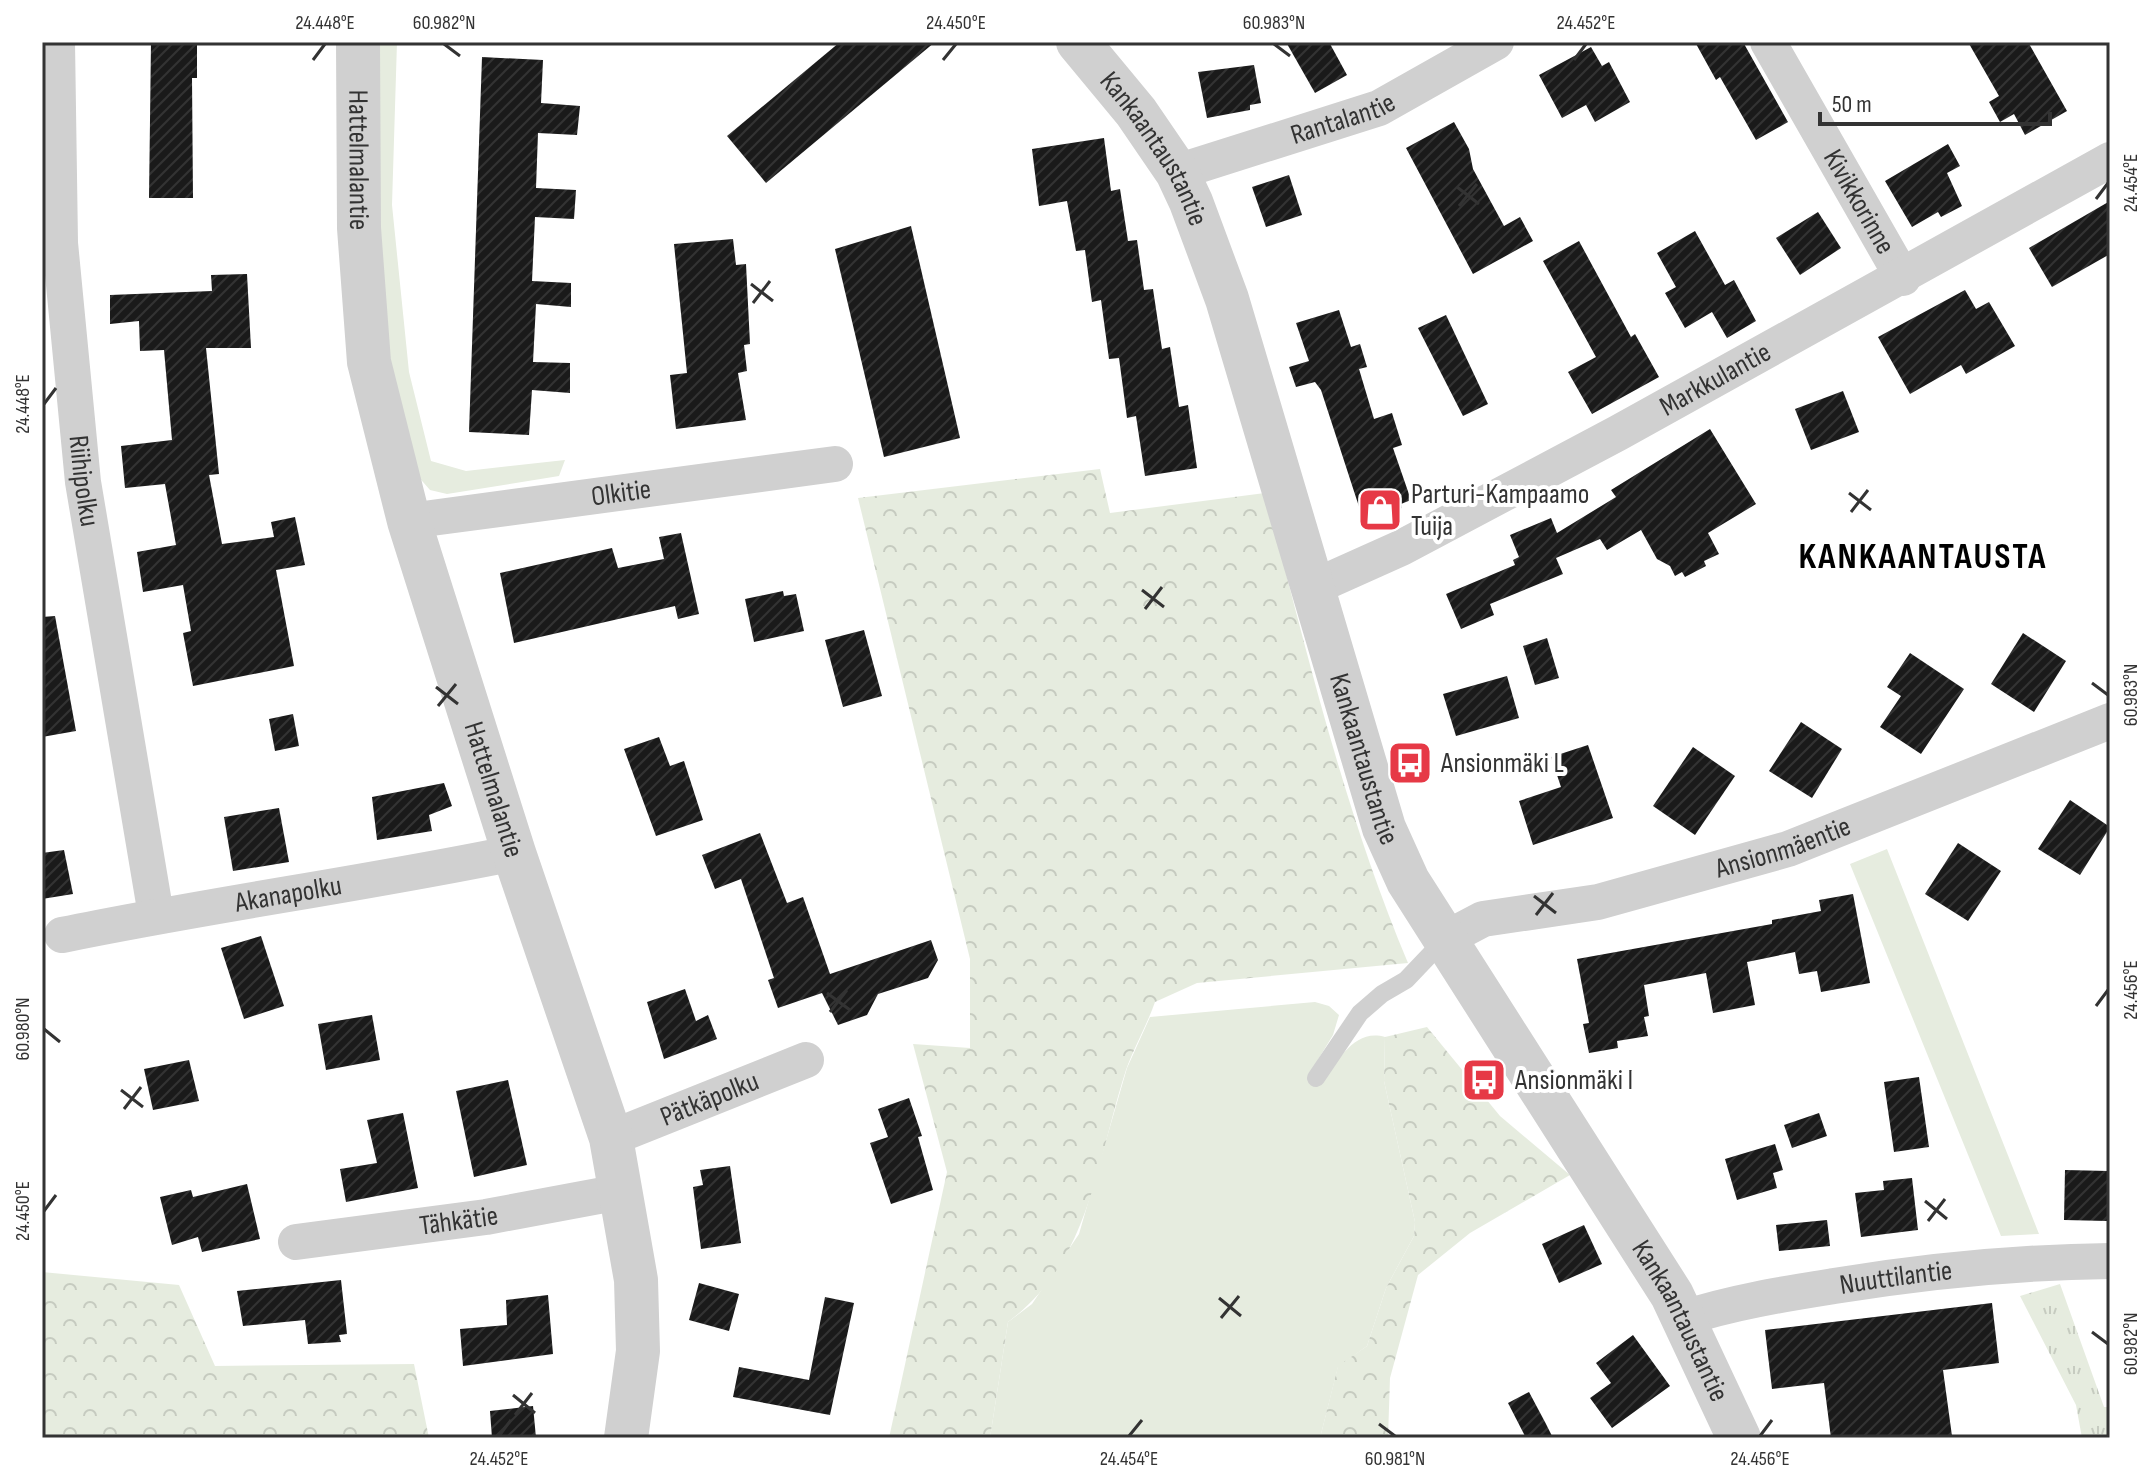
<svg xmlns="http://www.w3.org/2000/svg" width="2152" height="1480" font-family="'Sofia Sans Condensed',sans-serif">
<defs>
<pattern id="forest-crowns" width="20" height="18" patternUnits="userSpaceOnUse" patternTransform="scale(2)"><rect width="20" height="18" fill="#e6ecdf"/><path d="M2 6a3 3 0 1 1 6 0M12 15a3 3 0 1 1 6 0" fill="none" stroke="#c6cbc0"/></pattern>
<pattern id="park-tufts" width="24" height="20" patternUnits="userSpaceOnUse" patternTransform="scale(2)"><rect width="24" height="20" fill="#e6ecdf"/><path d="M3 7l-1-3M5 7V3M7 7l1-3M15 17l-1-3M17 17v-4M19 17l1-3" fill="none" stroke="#c6cbc0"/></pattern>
<pattern id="building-hatch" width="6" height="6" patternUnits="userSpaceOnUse" patternTransform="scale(2)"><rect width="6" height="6" fill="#1a1a1a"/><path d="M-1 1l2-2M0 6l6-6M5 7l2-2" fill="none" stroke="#333"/></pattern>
</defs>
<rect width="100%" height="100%" fill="#fff"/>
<g fill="#e6ecdf">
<polygon points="373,42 397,42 392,205 409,372 431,461 466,471 565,460 559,476 447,494 430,490 409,466 385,329"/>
<polygon points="1887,849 2039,1234 2001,1236 1850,864"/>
<path d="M1315 1002 1329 1006 1339 1015 1333 1035 1308 1076 1321 1082C1339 1061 1354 1028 1385 1037L1384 1081 1415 1222 1414 1236 1386 1288 1367 1346 1338 1367 1320 1438H990L1008 1322 1032 1304 1079 1234 1127 1068 1150 1017Z"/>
</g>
<g fill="url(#forest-crowns)">
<path d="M1100 469 1110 513 1265 493C1307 652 1344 811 1408 963L1197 983 1155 1002C1147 1025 1134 1047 1126 1070 1096 1162 1091 1260 1008 1322L990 1438H889L947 1172 913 1044 970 1048V959L858 498Z"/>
<polygon points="1427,1027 1500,1116 1570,1175 1470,1233 1418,1275 1390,1378 1388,1438 1320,1438 1338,1366 1367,1346 1386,1288 1414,1236 1415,1222 1384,1081 1385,1037"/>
<polygon points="42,1272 179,1285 215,1366 414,1364 429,1438 42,1438"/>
</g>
<polygon fill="url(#park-tufts)" points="2060,1284 2104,1407 2110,1407 2110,1438 2082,1438 2076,1405 2020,1296"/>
<g fill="url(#building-hatch)">
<polygon points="151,42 197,42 197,78 192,78 193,198 149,198"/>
<polygon points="840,42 935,42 766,183 727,136"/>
<polygon points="1286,42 1329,42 1347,75 1315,93"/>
<polygon points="1695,42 1743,42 1788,122 1756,140 1720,77 1716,80"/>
<polygon points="1968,42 2028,42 2067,111 2025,135 2014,114 2000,122 1989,102 1999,96"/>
<polygon points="1591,47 1602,66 1609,62 1630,102 1595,122 1586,105 1562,118 1539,75"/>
<polygon points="482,57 543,60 541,103 580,106 577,135 538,133 536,188 576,190 574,219 535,217 532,281 571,283 571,307 536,304 533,362 570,363 570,393 532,390 529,435 469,432"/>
<polygon points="1254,65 1261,103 1250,105 1250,110 1207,118 1198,72"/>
<polygon points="1454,122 1469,149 1473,169 1504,226 1520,217 1533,241 1473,274 1406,148"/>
<polygon points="1104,138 1111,191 1120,189 1128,241 1137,240 1144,290 1153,289 1162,349 1170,347 1179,407 1188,405 1197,468 1145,476 1136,416 1127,418 1119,358 1109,359 1101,300 1092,302 1085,250 1076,251 1067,201 1039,206 1032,149"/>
<polygon points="1948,144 1960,166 1947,173 1962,206 1941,217 1938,212 1912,227 1885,181"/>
<polygon points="1289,175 1302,215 1266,227 1252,187"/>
<polygon points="2110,201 2110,254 2052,287 2029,248"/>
<polygon points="1818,212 1841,248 1800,275 1776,238"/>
<polygon points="911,226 960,438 884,457 835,249"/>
<polygon points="1695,231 1725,285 1734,280 1756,321 1727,338 1712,312 1685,328 1665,293 1676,287 1657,253"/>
<polygon points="733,239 736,265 746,264 750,344 744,345 747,371 738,373 746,420 676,429 670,375 687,373 674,244"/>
<polygon points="1579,241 1631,337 1635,334 1659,377 1592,414 1568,372 1596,357 1543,261"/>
<polygon points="247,274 251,348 206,348 219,474 209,475 222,544 274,537 271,522 295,517 305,565 276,570 294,666 193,686 183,633 191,631 183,585 143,592 137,552 176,545 165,484 125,488 121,446 172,440 164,350 140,351 139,321 110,324 110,295 212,291 211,275"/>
<polygon points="1965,290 1976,309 1989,302 2015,346 1966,374 1961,365 1910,394 1878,337"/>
<polygon points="1339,310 1351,347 1360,344 1367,367 1359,369 1374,419 1392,413 1402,445 1393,448 1411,500 1401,504 1402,508 1364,522 1321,390 1315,382 1296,387 1289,367 1309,361 1296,323"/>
<polygon points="1446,315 1488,404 1463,416 1418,328"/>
<polygon points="1843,391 1859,432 1811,450 1795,409"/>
<polygon points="1710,429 1756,504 1708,533 1719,554 1704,561 1706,566 1685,577 1682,572 1675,576 1670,566 1657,559 1641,530 1607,550 1600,539 1556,558 1563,574 1490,604 1494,615 1461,629 1446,594 1515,565 1513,560 1519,557 1510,535 1551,518 1557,533 1616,497 1611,490"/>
<polygon points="681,533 699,614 678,619 675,606 514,643 500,573 612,548 618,568 664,559 659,537"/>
<polygon points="783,591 784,596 796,594 804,631 754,642 745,599"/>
<polygon points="55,616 76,731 42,737 42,617"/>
<polygon points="864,630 882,696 843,707 825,640"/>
<polygon points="2023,633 2066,661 2034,712 1991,684"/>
<polygon points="1547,638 1559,678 1535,685 1523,646"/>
<polygon points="1910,653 1964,689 1921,754 1880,727 1901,696 1887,687"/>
<polygon points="1507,676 1519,718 1456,736 1443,694"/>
<polygon points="293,714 299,746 275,751 269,719"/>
<polygon points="1801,722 1842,749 1812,798 1769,771"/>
<polygon points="659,737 670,766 684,761 703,820 656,836 624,749"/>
<polygon points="1588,745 1613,818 1533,845 1519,801 1561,787 1551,757"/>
<polygon points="1693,747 1735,776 1695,835 1653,806"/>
<polygon points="444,783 452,806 429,815 432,831 377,840 372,797"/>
<polygon points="2070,800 2110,827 2080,875 2038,849"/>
<polygon points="279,808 289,862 233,871 224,817"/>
<polygon points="760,833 787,903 803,897 830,974 931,940 938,960 928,978 878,994 867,1015 838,1025 822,993 778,1008 768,980 774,978 741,879 715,889 702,855"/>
<polygon points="1958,843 2001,871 1968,921 1925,894"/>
<polygon points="64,850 73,894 42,899 42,853"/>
<polygon points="1853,894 1870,983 1821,992 1817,971 1799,974 1795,952 1747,962 1755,1005 1713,1013 1706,973 1644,985 1649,1016 1644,1017 1648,1036 1617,1041 1618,1048 1589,1053 1583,1024 1589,1023 1577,959 1772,924 1772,920 1821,911 1819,900"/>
<polygon points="261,936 284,1006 244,1019 221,948"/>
<polygon points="685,989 696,1021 708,1015 717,1039 664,1059 647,1002"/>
<polygon points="372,1015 380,1060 326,1070 318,1024"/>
<polygon points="189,1060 199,1101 153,1110 144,1069"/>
<polygon points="1919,1077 1929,1147 1894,1152 1884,1082"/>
<polygon points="508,1080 527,1165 474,1177 456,1091"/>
<polygon points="909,1098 922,1136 918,1137 933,1190 891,1204 870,1143 888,1137 878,1109"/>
<polygon points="403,1113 418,1188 346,1202 340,1169 377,1163 367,1120"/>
<polygon points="1819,1113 1827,1136 1792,1148 1784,1125"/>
<polygon points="1775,1144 1783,1170 1773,1173 1777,1188 1737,1200 1725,1159"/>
<polygon points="730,1166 741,1243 701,1249 693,1187 703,1185 700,1170"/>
<polygon points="2065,1170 2108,1171 2107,1221 2064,1220"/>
<polygon points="1912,1178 1918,1230 1861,1237 1855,1193 1884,1190 1883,1181"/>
<polygon points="247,1184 260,1239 202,1252 198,1237 172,1245 160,1197 191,1190 193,1197"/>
<polygon points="1827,1220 1830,1246 1779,1251 1776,1225"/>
<polygon points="1584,1225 1602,1264 1559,1283 1542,1244"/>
<polygon points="341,1280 347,1334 339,1335 341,1342 308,1344 305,1320 243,1326 237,1291"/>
<polygon points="699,1283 739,1294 729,1331 689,1320"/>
<polygon points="548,1295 553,1354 463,1366 460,1329 507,1325 506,1300"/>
<polygon points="825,1297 854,1303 830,1415 733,1397 739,1367 809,1380"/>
<polygon points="1992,1303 1999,1363 1943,1370 1952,1436 1831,1438 1824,1383 1772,1389 1765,1330"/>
<polygon points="1633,1335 1670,1386 1612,1428 1590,1398 1611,1383 1596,1363"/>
<polygon points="1529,1392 1546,1424 1553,1438 1526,1438 1508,1403"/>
<polygon points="533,1406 536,1438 492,1438 490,1411"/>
</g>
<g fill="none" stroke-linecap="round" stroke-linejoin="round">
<polyline stroke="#d0d0d0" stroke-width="18" points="1316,1078 1360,1013 1382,994 1406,980 1445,939"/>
<g stroke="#d0d0d0" stroke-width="36">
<path id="s1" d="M57 42 60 243 83 482 156 915"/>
<path id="s2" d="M1768 42 1903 278"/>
<path id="s3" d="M1177 172 1379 108 1496 42"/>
<path id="s4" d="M409 521 835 464"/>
<path id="s5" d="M1314 587 1401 548 1618 433 2110 160"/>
<path id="s6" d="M62 935C212 904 364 884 514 853"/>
<path id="s7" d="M1445 939 1483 919 1598 902 1788 849 2110 721"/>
<path id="s8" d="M611 1138 806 1060"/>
<path id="s9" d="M296 1242 486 1217 620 1192"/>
<path id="s10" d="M1684 1318C1733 1302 1784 1294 1834 1286 1926 1271 2017 1262 2110 1261"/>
</g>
<g stroke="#d0d0d0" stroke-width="44">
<path id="s11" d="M358 42 359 228 369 362 409 521 514 853 611 1138 636 1280 638 1351 626 1438"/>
<path id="s12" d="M1078 42 1136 112 1177 172 1191 202 1227 299 1384 828 1408 881 1672 1295 1739 1438"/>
</g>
</g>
<path fill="none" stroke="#333" stroke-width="3" d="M444 44 460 56M1274 44 1290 56M313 60 325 44M943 60 956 44M1574 60 1586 44M1457 187 1479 204M2096 199 2108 183M1459 206 1477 184M751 284 773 301M753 303 770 281M44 404 56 388M1849 493 1871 510M1851 512 1868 490M1142 590 1164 607M1145 609 1162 587M2092 683 2108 695M436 687 458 704M438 706 456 684M1534 896 1556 913M1536 915 1553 893M827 993 850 1010M2096 1006 2108 990M830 1012 847 990M44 1029 60 1042M121 1090 143 1107M124 1109 141 1087M1925 1201 1947 1219M44 1211 56 1195M1928 1221 1945 1199M1219 1298 1241 1316M1221 1318 1239 1296M2092 1332 2108 1344M513 1395 535 1413M515 1415 532 1393M1379 1424 1395 1436M499 1436 511 1420M1129 1436 1142 1420M1760 1436 1772 1420"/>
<defs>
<g id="shop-square" transform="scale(2.3)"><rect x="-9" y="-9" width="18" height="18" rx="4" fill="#e63946" stroke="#fff"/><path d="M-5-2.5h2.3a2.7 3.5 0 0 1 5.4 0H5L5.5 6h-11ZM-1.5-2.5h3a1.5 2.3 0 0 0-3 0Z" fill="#fff"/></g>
<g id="bus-square" transform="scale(2.3)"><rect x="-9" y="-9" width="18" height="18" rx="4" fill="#e63946" stroke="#fff"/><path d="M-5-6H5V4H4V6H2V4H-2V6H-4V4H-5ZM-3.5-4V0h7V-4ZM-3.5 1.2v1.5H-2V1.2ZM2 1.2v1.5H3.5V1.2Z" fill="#fff"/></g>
</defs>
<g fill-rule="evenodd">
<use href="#shop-square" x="1380" y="510"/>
<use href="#bus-square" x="1410" y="763"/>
<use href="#bus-square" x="1484" y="1080"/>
</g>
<g text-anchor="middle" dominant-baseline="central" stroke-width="8" stroke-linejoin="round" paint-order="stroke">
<g font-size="28" fill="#333" stroke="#fff">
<text stroke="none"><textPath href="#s3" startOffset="174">Rantalantie</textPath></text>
<text stroke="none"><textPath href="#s12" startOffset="132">Kankaantaustantie</textPath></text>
<text stroke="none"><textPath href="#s11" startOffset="118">Hattelmalantie</textPath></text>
<text stroke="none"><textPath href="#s2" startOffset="184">Kivikkorinne</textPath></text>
<text stroke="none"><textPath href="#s5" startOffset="452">Markkulantie</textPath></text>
<text stroke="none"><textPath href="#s1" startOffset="440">Riihipolku</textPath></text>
<text stroke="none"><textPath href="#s4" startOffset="214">Olkitie</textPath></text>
<text stroke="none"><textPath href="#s12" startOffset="780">Kankaantaustantie</textPath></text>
<text stroke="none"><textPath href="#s11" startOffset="766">Hattelmalantie</textPath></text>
<text stroke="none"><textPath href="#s7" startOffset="352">Ansionmäentie</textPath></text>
<text stroke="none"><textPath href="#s6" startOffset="230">Akanapolku</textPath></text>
<text stroke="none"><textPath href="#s8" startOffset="106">Pätkäpolku</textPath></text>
<text stroke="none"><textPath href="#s9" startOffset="164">Tähkätie</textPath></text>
<text stroke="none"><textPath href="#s10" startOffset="216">Nuuttilantie</textPath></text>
<text stroke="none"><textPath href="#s12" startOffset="1428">Kankaantaustantie</textPath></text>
</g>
<g font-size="28" fill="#333" stroke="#fff" text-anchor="start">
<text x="1411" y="494">Parturi-Kampaamo<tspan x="1411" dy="32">Tuija</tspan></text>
<text x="1441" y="763">Ansionmäki L</text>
<text x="1515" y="1080">Ansionmäki I</text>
</g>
<g font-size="36" font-weight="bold" letter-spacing="2" fill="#000" stroke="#fff">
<text x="1923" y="557">KANKAANTAUSTA</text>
</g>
</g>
<rect width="2152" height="1480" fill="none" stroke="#ffffff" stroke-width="88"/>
<path d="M1820 112v12h230v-12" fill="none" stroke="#333333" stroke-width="4"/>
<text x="1832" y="112" font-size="24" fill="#333333" stroke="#ffffff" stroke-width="6" paint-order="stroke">50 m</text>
<rect x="44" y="44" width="2064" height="1392" fill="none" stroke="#333" stroke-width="3"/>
<g font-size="20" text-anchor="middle" fill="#333">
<text x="325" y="29">24.448°E</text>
<text x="444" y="29">60.982°N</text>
<text x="956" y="29">24.450°E</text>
<text x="1274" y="29">60.983°N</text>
<text x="1586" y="29">24.452°E</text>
<text transform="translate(2130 183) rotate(-90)" y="7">24.454°E</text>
<text transform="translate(22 404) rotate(-90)" y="7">24.448°E</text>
<text transform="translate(2130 695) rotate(-90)" y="7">60.983°N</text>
<text transform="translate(2130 990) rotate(-90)" y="7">24.456°E</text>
<text transform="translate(22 1029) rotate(-90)" y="7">60.980°N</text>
<text transform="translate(22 1211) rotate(-90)" y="7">24.450°E</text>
<text transform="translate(2130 1344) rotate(-90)" y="7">60.982°N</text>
<text x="499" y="1465">24.452°E</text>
<text x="1129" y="1465">24.454°E</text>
<text x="1395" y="1465">60.981°N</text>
<text x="1760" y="1465">24.456°E</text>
</g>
</svg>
